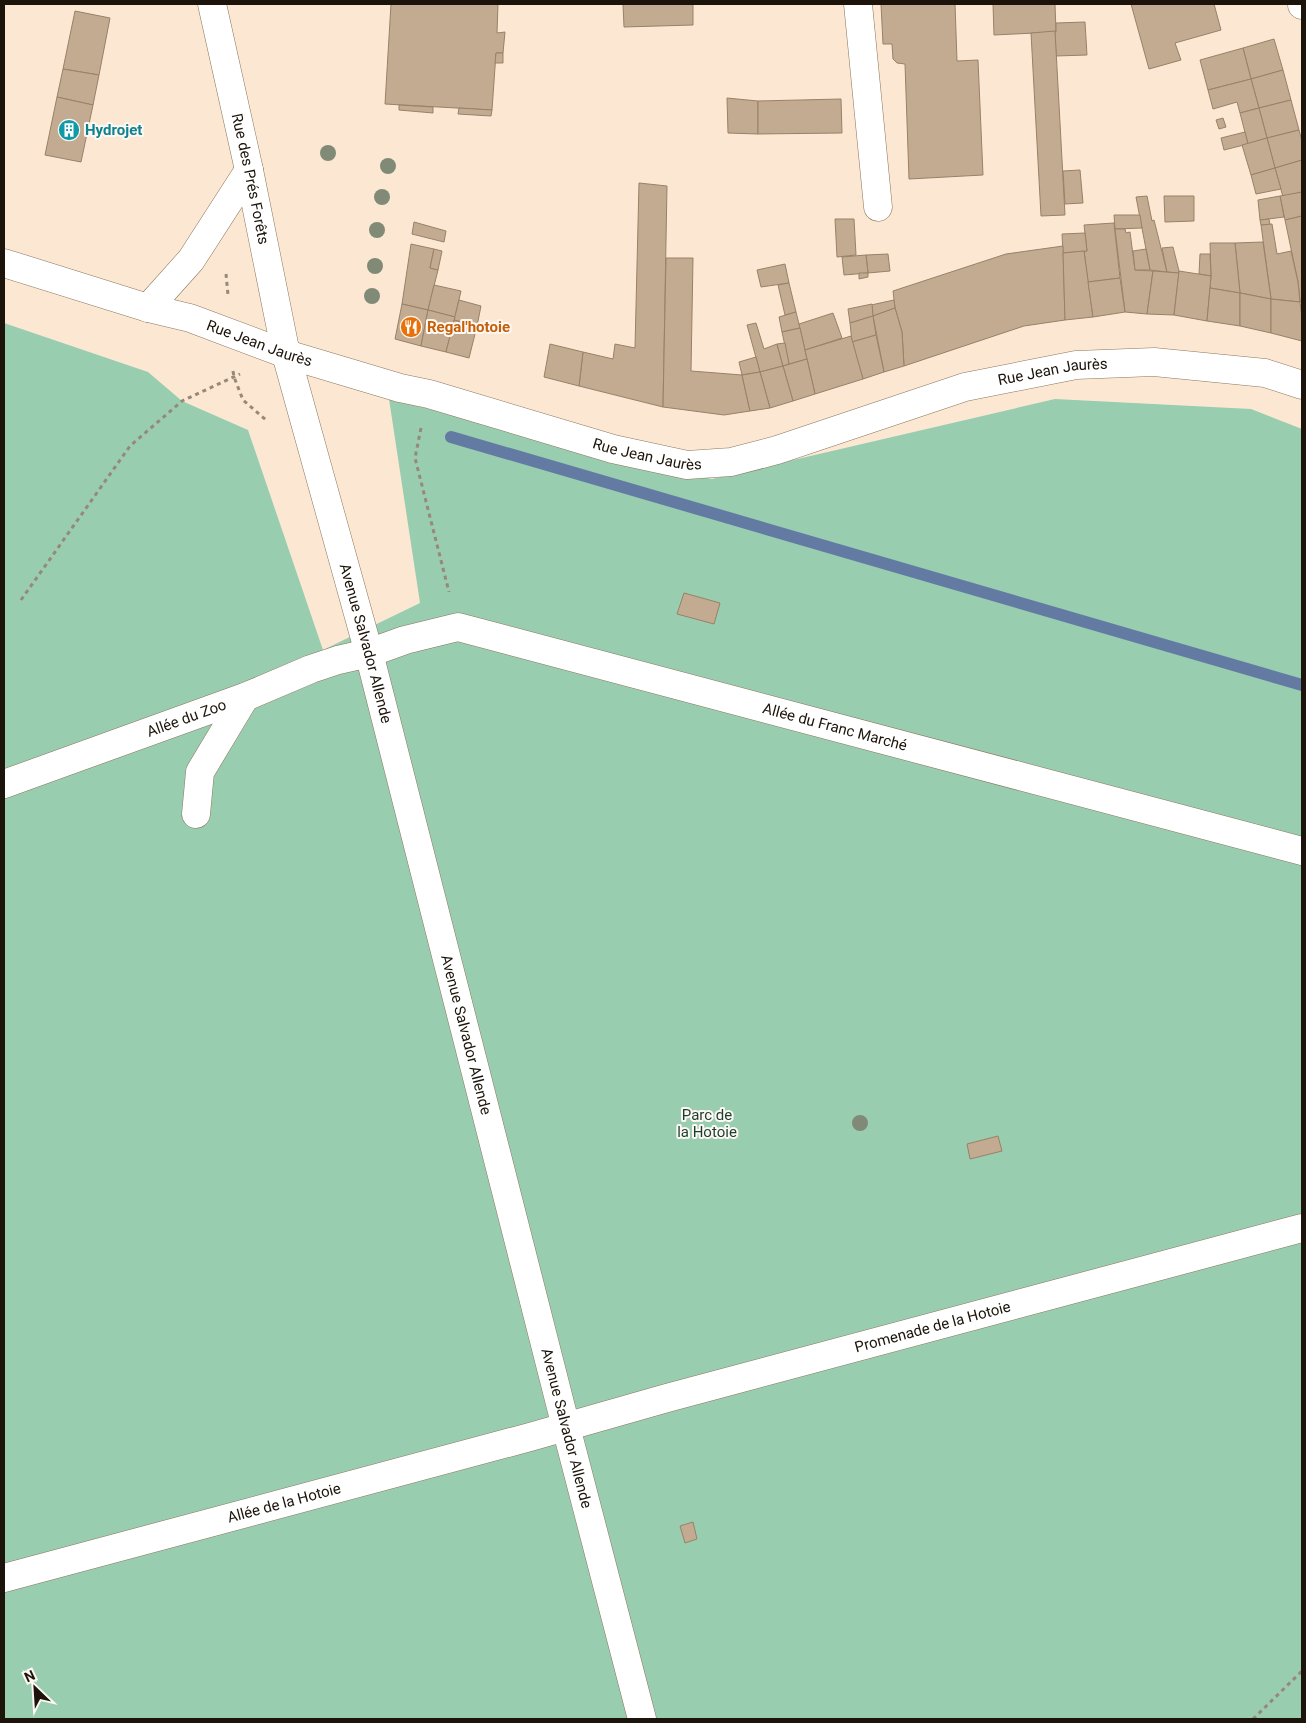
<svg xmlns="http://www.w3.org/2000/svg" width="1306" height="1723" font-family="Roboto,sans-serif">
<rect width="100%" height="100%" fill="#fce8d2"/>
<polygon fill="#98cdb0" points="4,323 148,372 182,401 248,430 323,650 420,603 389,399 712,479 1055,399 1251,409 1302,429 1302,1719 4,1719"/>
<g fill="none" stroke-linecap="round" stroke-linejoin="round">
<polyline stroke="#637ba3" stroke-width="12" points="451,437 1302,685"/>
</g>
<g fill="#c2ab90" stroke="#988168">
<polygon points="391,4 498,4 497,33 505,32 503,53 496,53 492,110 385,104"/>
<polygon points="623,4 693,4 693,25 624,27"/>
<polygon points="881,4 955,4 957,61 978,60 983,175 909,179 905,64 897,63 893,59 892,44 883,44"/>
<polygon points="993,4 1055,4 1056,32 994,35"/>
<polygon points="1131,4 1214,4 1221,30 1175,43 1181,60 1149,69"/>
<polygon points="75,11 110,18 99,75 63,69"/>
<polygon points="1085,22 1087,55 1056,56 1055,31 1056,32 1056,23"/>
<polygon points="1055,31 1065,215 1041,216 1031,33"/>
<polygon points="1274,39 1283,70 1251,79 1243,48"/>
<polygon points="1243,48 1251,79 1208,90 1200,60"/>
<polygon points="496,53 503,53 503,63 495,63"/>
<polygon points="63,69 99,75 93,105 57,97"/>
<polygon points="1283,70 1291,100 1259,108 1251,79"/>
<polygon points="1251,79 1259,108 1240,113 1237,102 1213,109 1208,90"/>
<polygon points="57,97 93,105 81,162 45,155"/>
<polygon points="727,98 758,101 758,134 728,133"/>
<polygon points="841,99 842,133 758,134 758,101"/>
<polygon points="1291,100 1299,130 1267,138 1259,108"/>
<polygon points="399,105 433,107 433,113 399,110"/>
<polygon points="459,108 492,110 491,116 458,114"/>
<polygon points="1259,108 1267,138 1248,144 1240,113"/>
<polygon points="1223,118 1226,127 1219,129 1216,120"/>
<polygon points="1299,130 1302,141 1302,160 1275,168 1267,138"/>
<polygon points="1245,132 1248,144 1224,150 1221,138"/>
<polygon points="1267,138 1275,168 1251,175 1242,145"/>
<polygon points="1302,160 1302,192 1283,197 1275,168"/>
<polygon points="1275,168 1281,189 1256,194 1251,175"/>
<polygon points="1080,170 1083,203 1065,204 1063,171"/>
<polygon points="639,183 667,186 663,407 579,386 583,352 613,359 615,344 635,348"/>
<polygon points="1302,192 1302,216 1285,220 1280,196"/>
<polygon points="1147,196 1152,221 1154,220 1167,272 1150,270 1136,197"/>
<polygon points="1164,196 1194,196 1194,221 1165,222"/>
<polygon points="1280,196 1284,217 1260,220 1258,200"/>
<polygon points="1114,215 1140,215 1142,228 1115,229"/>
<polygon points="1302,216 1302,301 1300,302 1298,282 1285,220"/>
<polygon points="835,219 854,219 856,255 837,257"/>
<polygon points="1269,219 1270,225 1261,225 1260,220"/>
<polygon points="414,222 446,231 444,242 412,234"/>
<polygon points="1114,223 1120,278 1088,282 1084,251 1087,251 1084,225"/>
<polygon points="1272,224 1277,254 1291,251 1298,282 1300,302 1271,299 1261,225"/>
<polygon points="1115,229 1125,229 1126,233 1130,232 1135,270 1153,271 1147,314 1125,312"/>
<polygon points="1085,233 1087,251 1063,253 1062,234"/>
<polygon points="1263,242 1271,299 1240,293 1235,243"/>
<polygon points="1210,243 1235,243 1240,293 1210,288 1211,276"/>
<polygon points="411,244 434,249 430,268 438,270 428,310 402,304"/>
<polygon points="1063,246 1065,320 1024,326 904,366 902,332 895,308 893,291 1006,254"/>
<polygon points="1173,247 1179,271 1179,273 1167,272 1162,248"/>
<polygon points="434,249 442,251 438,270 430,268"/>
<polygon points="1146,249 1150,270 1135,270 1133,251"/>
<polygon points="1084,251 1093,317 1065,320 1063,253"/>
<polygon points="888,254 890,271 868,273 866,255"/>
<polygon points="1200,254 1210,254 1211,276 1199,274"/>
<polygon points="866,255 868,273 844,275 842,257"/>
<polygon points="666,258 693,258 691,371 742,375 750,411 724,415 663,407"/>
<polygon points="785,264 789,283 761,287 757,270"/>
<polygon points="1153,271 1179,273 1174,315 1147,314"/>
<polygon points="1179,271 1211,276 1207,321 1174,315"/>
<polygon points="859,273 868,273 868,277 859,279"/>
<polygon points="1120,278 1125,312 1093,317 1088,282"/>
<polygon points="789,283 796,312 785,315 778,285"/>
<polygon points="434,285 461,291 455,317 428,310"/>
<polygon points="1210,288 1240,293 1240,326 1207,321"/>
<polygon points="1240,293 1271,299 1271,333 1240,326"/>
<polygon points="1271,299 1300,302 1302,318 1302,341 1271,333"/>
<polygon points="459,300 481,306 477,326 454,320"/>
<polygon points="894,300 895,308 873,316 871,305"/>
<polygon points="402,304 428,310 421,346 395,339"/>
<polygon points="872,304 873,316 850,323 848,309"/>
<polygon points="895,308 902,332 904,366 884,372 873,316"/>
<polygon points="428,310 455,317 446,352 421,346"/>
<polygon points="796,312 800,328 782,332 779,317"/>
<polygon points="833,313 842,338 805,350 799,324"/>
<polygon points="873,316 876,335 852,342 850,323"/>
<polygon points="454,320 477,326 469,358 446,352"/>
<polygon points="756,323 764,349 777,344 783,366 760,372 747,325"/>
<polygon points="800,328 807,359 789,364 782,332"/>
<polygon points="876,335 884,372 863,379 852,342"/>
<polygon points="851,336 863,379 815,394 805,350"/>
<polygon points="785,343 789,364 783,366 777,344"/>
<polygon points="550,344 583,352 579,386 544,377"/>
<polygon points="756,357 760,372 742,375 739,362"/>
<polygon points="807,359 815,394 793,401 783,366"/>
<polygon points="783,366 793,401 770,408 760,372"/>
<polygon points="760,372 770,408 750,411 742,375"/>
<polygon points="684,593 720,603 714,624 677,614"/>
<polygon points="998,1136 1002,1151 970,1159 967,1144"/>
<polygon points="693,1522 697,1539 685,1543 680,1526"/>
</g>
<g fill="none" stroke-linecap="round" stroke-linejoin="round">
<g stroke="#8c765d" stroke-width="29">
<g id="minor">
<path id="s1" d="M212 4 249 170 286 354 369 653 566 1427 642 1719"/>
<polyline points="858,4 878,207"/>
<polyline points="1302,4 1302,5"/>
<path id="s2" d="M4 263 148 308 190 318 286 354 400 388 429 394 613 449 687 465 731 462 777 450 965 387 1076 365 1154 362 1265 373 1302 385"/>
<polyline points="148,308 191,260 249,170"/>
<path id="s3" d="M4 784 245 697 311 669 338 660 369 653 405 640 458 627 1302 851"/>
<polyline points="196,814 200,772 245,697"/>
<path id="s4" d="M4 1578 530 1437 667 1398 1302 1228"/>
</g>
</g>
<g stroke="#978878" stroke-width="3" stroke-dasharray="4 4" stroke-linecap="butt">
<polyline points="226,274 228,295"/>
<polyline points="233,371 234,377 243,400 266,420"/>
<polyline points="421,428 415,458 449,592"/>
<polyline points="21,600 130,446 182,401 240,374"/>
<polyline points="1253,1719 1302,1671"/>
</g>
<use href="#minor" stroke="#fff" stroke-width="28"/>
</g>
<g fill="#808a77">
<circle cx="328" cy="153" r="8"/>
<circle cx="388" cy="166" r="8"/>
<circle cx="382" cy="197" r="8"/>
<circle cx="377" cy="230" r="8"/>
<circle cx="375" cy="266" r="8"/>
<circle cx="372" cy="296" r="8"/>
<circle cx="860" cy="1123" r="8"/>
</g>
<defs>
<g id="building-disc" transform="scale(1.125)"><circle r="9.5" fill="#0f9aa8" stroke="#fdf8f3"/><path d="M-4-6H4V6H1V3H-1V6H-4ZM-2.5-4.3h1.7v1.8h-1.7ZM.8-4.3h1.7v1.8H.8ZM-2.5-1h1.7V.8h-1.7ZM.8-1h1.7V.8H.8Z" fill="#fff"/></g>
<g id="restaurant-disc" transform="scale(1.125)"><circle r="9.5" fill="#e8710a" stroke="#fdf8f3"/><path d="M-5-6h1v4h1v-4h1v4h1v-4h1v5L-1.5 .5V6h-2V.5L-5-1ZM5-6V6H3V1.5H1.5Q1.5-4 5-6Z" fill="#fff"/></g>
</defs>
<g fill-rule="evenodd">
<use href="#building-disc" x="69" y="130"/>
<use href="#restaurant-disc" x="411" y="327"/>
</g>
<g text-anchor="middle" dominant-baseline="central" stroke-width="4" stroke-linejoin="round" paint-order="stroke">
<g font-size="15" font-weight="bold" fill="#0d838f" stroke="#fdf8f3" text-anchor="start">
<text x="85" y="130">Hydrojet</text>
</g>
<g font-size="15" fill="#1c140a" stroke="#fdf8f3">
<text stroke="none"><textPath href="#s1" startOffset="179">Rue des Prés Forêts</textPath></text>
<text stroke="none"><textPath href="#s2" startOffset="268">Rue Jean Jaurès</textPath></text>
<text stroke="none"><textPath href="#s2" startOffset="1092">Rue Jean Jaurès</textPath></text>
<text stroke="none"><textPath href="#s2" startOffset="672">Rue Jean Jaurès</textPath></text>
<text stroke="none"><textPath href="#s1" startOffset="658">Avenue Salvador Allende</textPath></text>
<text stroke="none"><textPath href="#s3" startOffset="194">Allée du Zoo</textPath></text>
<text stroke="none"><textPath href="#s3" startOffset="871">Allée du Franc Marché</textPath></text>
<text stroke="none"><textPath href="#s1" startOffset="1062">Avenue Salvador Allende</textPath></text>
<text stroke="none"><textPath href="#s4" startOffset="962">Promenade de la Hotoie</textPath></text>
<text stroke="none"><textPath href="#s1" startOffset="1468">Avenue Salvador Allende</textPath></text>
<text stroke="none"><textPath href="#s4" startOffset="290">Allée de la Hotoie</textPath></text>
</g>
<g font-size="15" font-weight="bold" fill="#c56008" stroke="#fdf8f3" text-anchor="start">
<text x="427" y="327">Regal'hotoie</text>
</g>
<g font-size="15" fill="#1b3e2d" stroke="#fdf8f3">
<text x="707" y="1115">Parc de<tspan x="707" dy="17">la Hotoie</tspan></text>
</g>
</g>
<rect width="1306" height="1723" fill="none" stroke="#1c140a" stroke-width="10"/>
<g transform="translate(35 1688) rotate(335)" stroke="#fdf8f3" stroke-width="4" paint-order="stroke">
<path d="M0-4L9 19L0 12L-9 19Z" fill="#1c140a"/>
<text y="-8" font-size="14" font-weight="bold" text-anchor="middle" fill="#1c140a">N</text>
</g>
</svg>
